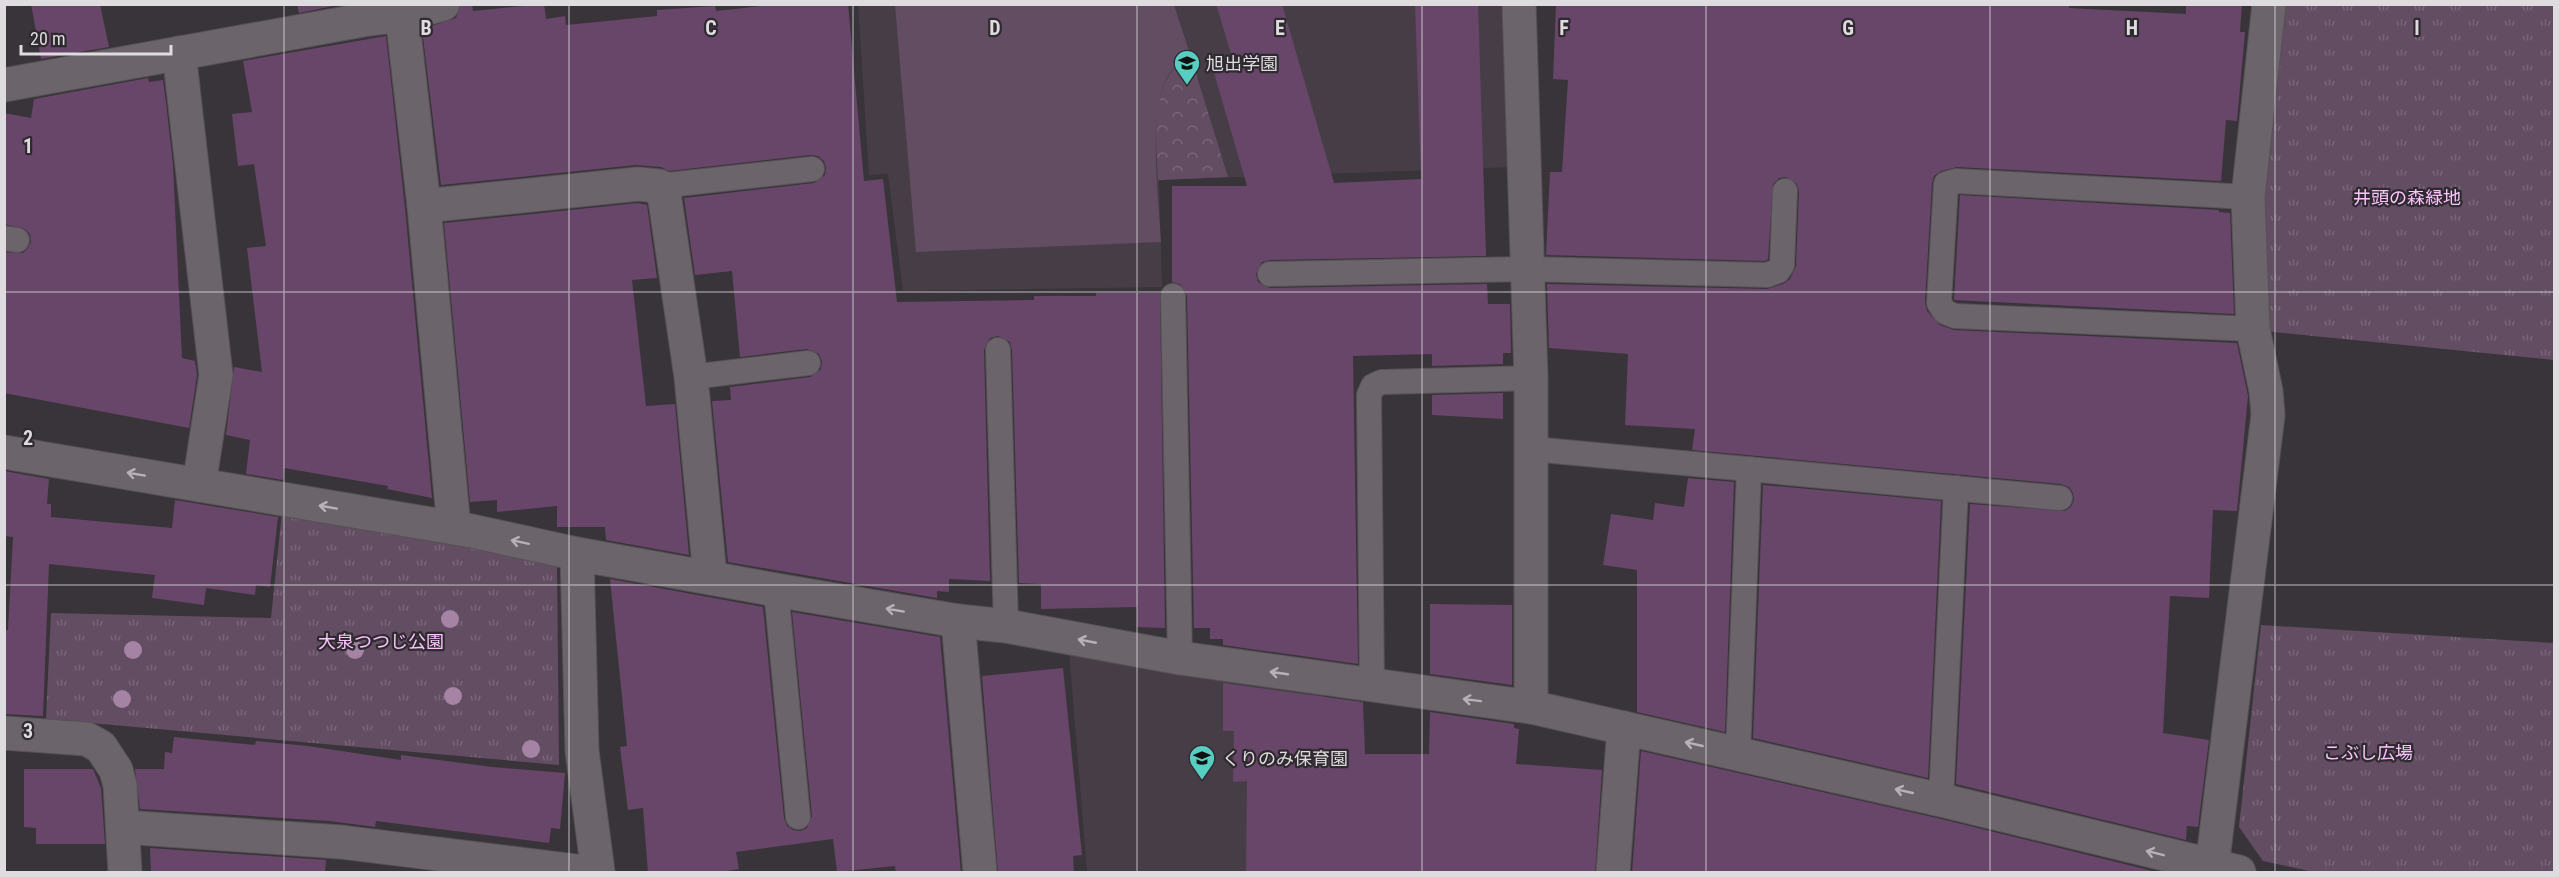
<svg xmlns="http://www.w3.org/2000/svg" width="2559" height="877" font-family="'Roboto Condensed','Noto Sans JP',sans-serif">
<defs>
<pattern id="grass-tufts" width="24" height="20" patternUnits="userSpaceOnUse" patternTransform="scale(1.5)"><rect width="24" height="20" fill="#634d63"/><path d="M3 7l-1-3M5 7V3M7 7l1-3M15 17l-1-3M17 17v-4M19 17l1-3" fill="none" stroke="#796679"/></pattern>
<pattern id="forest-crowns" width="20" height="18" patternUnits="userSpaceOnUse" patternTransform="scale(1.5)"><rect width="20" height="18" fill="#634d63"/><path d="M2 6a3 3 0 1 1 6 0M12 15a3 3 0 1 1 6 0" fill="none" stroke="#796679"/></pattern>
</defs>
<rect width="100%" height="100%" fill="#393439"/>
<g fill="#473d47">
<polygon points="858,5 1507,5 1512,167 1159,180 1162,287 903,291 888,174 869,175"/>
<polygon points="1069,651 1325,690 1324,872 1087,872"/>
</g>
<g fill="url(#grass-tufts)">
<polygon points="2280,5 2554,5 2554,360 2264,331 2259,205"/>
<polygon points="282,512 557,564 559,765 46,719 51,613 271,618"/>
<polygon points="2261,625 2554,643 2554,872 2314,872 2263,861 2239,827"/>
</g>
<path fill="url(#forest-crowns)" d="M1189 51 1228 177 1158 180C1157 148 1151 106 1168 77 1173 68 1182 60 1189 51Z"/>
<path fill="#634d63" d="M895 5H1174L1189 51C1183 60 1173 67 1168 76 1147 110 1159 201 1161 242L916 252Z"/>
<g fill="#684669">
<polygon points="31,4 100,4 109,47 41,59"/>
<polygon points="297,4 343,4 299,13"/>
<polygon points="461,4 472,4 473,11 544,4 546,19 565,16 566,25 657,16 657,10 715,6 716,11 780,4 848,4 864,181 883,179 897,302 1034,300 1034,296 1096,296 1096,293 1160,293 1165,628 1137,627 1137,607 1041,609 1041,584 1019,583 1012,350 1010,342 998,336 990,338 984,350 990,581 949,579 949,592 937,591 937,598 728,562 712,401 731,400 730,387 810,377 821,369 822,361 819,354 807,349 740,357 732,271 695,275 684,198 814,183 825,175 826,168 824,161 818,156 810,155 669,171 661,167 636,165 441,185 422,29 456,18"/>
<polygon points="1216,4 1282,4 1334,183 1421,179 1415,4 1478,4 1486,256 1270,260 1262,262 1256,274 1258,282 1270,288 1487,284 1488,304 1510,304 1511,353 1503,353 1503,364 1432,366 1432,354 1353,356 1358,664 1223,645 1223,639 1210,639 1210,628 1194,628 1187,296 1180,284 1172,282 1172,186 1247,186 1214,73 1235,67"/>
<polygon points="1556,4 2069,4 2069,8 2186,14 2186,4 2242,4 2240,32 2245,32 2237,121 2226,120 2221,181 1957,167 1941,171 1934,176 1932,183 1925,302 1927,311 1940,325 1954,330 2237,343 2248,396 2237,511 2213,510 2209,598 2170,596 2163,733 2209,740 2198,827 2187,826 2186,840 1956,784 1970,504 2065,511 2071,507 2074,500 2073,493 2069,487 2061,484 1692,450 1695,429 1625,425 1628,354 1549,348 1547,284 1767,289 1783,284 1790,279 1796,266 1799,192 1797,184 1786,177 1779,178 1773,184 1768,259 1765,261 1546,255 1550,172 1562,172 1568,80 1553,79"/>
<polygon points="386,36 405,208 432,498 387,489 388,486 284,468 283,480 246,474 250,440 226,435 234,367 262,372 247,248 266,246 254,164 238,166 232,114 252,112 243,61"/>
<polygon points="148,78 149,82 163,80 166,103 173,165 182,358 195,361 197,375 189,428 4,393 4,252 23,253 28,248 31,242 30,234 25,229 4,224 4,113 31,118 34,99"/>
<polygon points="1960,195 2219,210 2219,212 2230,213 2234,314 1954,300"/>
<polygon points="638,203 647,205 657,278 632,280 646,406 675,404 689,555 606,540 605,527 557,527 557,506 497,512 497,500 470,502 444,223"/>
<polygon points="1503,393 1503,419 1432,415 1432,395"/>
<polygon points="4,471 49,479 47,504 51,504 51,517 172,528 175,500 278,517 270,587 256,585 255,595 206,588 204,605 152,598 155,575 49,564 43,716 4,714 4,630 8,630 13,537 4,536"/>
<polygon points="1688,478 1734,482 1725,732 1637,712 1637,570 1603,565 1611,514 1653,520 1655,503 1684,507"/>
<polygon points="1763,485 1941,501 1928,778 1753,738"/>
<polygon points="610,579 763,607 784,818 787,826 793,830 800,831 807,828 812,816 792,612 940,637 961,873 896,873 895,866 837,872 833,839 736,852 739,869 714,873 648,873 643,808 628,810 620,747 627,746"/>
<polygon points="1430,604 1512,605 1512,685 1430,674"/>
<polygon points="1063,668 1082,855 1073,856 1074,873 998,873 982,676"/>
<polygon points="1223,683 1363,702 1365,754 1429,754 1430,712 1514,724 1514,728 1519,729 1516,764 1602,770 1595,873 1246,873 1247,781 1233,782 1234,731 1223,731"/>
<polygon points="174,737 255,745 256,741 308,746 401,760 401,755 492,767 565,773 560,829 551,828 549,843 376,821 375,827 330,821 140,809 135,769 164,769 165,752 172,753"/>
<polygon points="1641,751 1937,818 2161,873 1632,873"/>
<polygon points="24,769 93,769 101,788 105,844 36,844 36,828 24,827"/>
<polygon points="150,848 326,860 325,873 151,873"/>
</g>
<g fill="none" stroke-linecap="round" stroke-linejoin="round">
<g stroke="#565256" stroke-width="26">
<g id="service">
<polyline points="659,186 812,169"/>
<polyline points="2248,197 1956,181 1946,184 1939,303 1945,312 1955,316 2253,329"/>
<polyline points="4,238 17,240"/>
<polyline points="1270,274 1527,269 1767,275 1778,271 1782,265 1785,191"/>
<polyline points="1173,296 1180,658"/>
<polyline points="998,350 1006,626"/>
<polyline points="691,377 808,363"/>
<polyline points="1532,449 2060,498"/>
<polyline points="776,590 798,817"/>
<polyline points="1372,687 1369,395 1373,386 1382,382 1531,378"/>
<polyline points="1738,754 1749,469"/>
<polyline points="1941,800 1956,488"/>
</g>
</g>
<g stroke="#565256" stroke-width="35">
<g id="minor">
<polyline points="1519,4 1531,378 1531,707"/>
<polyline points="402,15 424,206 454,528"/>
<polyline points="179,53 216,375 199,485"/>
<polyline points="4,85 363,20 402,15 443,4"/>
<polyline points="424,206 638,184 659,186 665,200 691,377 710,576"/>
<polyline points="4,452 472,531 577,554 776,590 958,621 1006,626 1180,658 1531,707 1941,800 2239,872"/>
<polyline points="577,554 582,751 598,872"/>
<polyline points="958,621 980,872"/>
<polyline points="4,733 87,739 101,747 116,770 120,785 125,872"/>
<polyline points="123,827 341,842 584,872"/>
<polyline points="2212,867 2268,415 2266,391 2253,329 2248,197 2269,4"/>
<polyline points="1613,872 1624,728"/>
</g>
</g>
<use href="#service" stroke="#6b656b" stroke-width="24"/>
<use href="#minor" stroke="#6b656b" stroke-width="33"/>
</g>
<g fill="#a483a5">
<circle cx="450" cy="619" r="9"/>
<circle cx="133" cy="650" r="9"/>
<circle cx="355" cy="650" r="9"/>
<circle cx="453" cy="696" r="9"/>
<circle cx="122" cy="699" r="9"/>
<circle cx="531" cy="749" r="9"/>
</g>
<defs><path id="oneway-shaft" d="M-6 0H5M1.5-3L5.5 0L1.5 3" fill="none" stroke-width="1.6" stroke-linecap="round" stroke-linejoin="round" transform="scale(1.5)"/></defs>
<g stroke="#b6b2b6">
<use href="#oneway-shaft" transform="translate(136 474) rotate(-170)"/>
<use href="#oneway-shaft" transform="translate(328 507) rotate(-170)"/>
<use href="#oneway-shaft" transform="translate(520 542) rotate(-168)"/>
<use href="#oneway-shaft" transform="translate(895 610) rotate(-170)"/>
<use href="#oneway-shaft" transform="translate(1087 641) rotate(-169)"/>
<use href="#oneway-shaft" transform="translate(1279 673) rotate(-172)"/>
<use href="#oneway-shaft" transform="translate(1472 700) rotate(-173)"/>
<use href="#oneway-shaft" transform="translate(1694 744) rotate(-167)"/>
<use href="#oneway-shaft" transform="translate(1904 791) rotate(-167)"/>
<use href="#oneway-shaft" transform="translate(2155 853) rotate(-166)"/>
</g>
<path fill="none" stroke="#dfdcdf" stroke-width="1.5" stroke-opacity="0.55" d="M284 4V872M569 4V872M853 4V872M1137 4V872M1422 4V872M1706 4V872M1990 4V872M2275 4V872M4 292H2554M4 585H2554"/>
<defs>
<g id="school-pin" transform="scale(1.35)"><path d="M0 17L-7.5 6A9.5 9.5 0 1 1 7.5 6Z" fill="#57cec1" stroke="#2f2a2f"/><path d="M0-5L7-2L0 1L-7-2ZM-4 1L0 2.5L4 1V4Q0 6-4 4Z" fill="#111"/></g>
</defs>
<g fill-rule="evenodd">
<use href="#school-pin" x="1187" y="63"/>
<use href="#school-pin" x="1202" y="758"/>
</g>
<g text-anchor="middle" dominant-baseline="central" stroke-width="4.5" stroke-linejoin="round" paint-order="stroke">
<g font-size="18" fill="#dfdcdf" stroke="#2f2a2f" text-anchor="start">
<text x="1206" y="63">旭出学園</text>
<text x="1222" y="758">くりのみ保育園</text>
</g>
<g font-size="18" fill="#fcc3fe" stroke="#2f2a2f">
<text x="2407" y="197">井頭の森緑地</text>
<text x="381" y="641">大泉つつじ公園</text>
<text x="2368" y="752">こぶし広場</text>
</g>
</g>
<g font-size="20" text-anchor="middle" font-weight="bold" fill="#dfdcdf" stroke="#2f2a2f" stroke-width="4.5" stroke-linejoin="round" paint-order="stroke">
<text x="426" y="35">B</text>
<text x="711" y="35">C</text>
<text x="995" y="35">D</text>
<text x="1280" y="35">E</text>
<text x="1564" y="35">F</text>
<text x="1848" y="35">G</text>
<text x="2132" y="35">H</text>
<text x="2417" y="35">I</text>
<text x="28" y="153">1</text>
<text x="28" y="445">2</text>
<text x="28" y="738">3</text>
</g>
<rect width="2559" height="877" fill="none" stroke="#dfdcdf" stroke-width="12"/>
<path d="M21 45v9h150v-9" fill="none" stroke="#dfdcdf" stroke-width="3"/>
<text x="30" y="45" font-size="18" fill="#dfdcdf" stroke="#2f2a2f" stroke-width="4.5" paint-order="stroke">20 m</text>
</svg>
